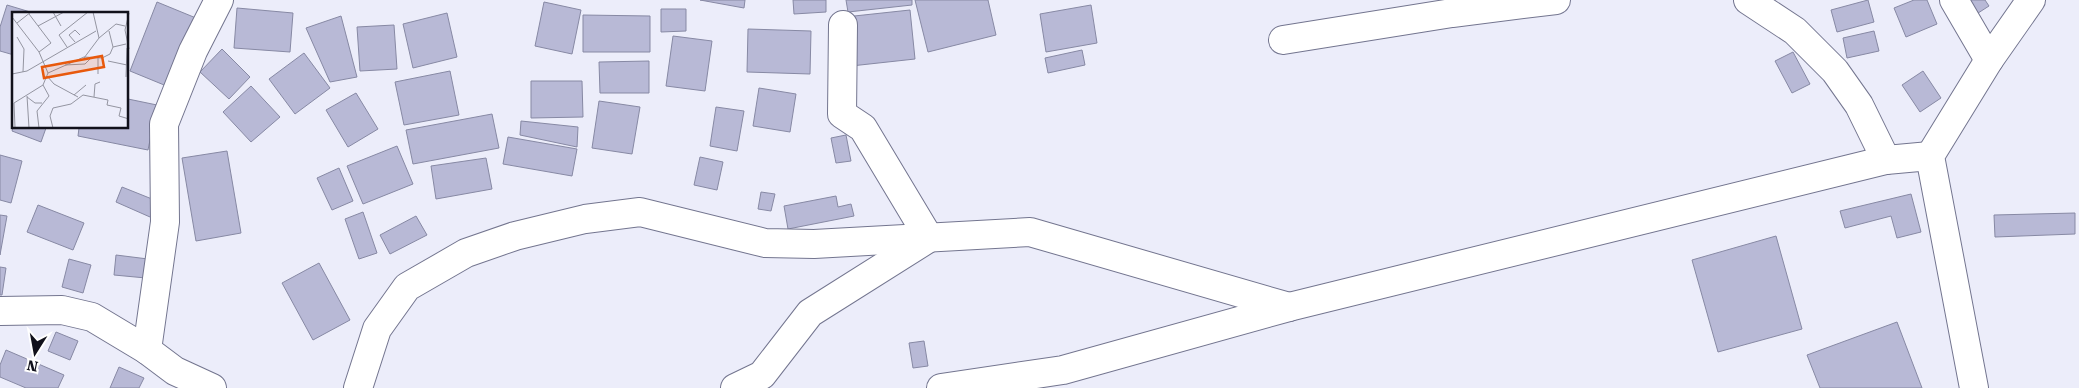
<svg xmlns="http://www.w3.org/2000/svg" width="2079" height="388" font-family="'Roboto Serif',serif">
<rect width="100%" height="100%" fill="#ecedfa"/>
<g fill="#b8b9d6" stroke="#8789a4">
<polygon points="700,0 745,0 744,8"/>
<polygon points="793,0 826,0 826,12 794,14"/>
<polygon points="846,0 912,0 912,5 848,12"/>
<polygon points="915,0 988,0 996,35 928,52"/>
<polygon points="1868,0 1874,22 1837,32 1831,10"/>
<polygon points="1914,0 1927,0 1937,24 1906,37 1894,8"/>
<polygon points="1965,0 1985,0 1989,6 1975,15"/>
<polygon points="157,2 196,18 169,87 130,71"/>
<polygon points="544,2 581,10 572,54 535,46"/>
<polygon points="7,5 37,14 14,14 14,55 0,51 0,27"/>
<polygon points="1091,5 1097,43 1046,52 1040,14"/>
<polygon points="237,8 293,13 290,52 234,48"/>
<polygon points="661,9 686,9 686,31 661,32"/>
<polygon points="910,10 915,59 851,66 845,17"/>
<polygon points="447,13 457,57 413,68 403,24"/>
<polygon points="583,15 650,16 650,52 583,52"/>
<polygon points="341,16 357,77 330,82 306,28"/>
<polygon points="394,25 397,69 360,71 357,27"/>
<polygon points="748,29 811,31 810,74 747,72"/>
<polygon points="1874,31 1879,51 1847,58 1843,38"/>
<polygon points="673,36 712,41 705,91 666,86"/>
<polygon points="222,49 250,77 229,99 200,72"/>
<polygon points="1082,50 1085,65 1048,73 1045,58"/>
<polygon points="1793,52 1810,84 1792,93 1775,61"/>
<polygon points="304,53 330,88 295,114 269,79"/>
<polygon points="649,61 649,93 600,93 599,62"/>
<polygon points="450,71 459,115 404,125 395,82"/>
<polygon points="1923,71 1941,98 1920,112 1902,85"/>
<polygon points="531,81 582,81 583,117 531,118"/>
<polygon points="251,86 280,117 251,142 223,112"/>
<polygon points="759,88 796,94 790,132 753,126"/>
<polygon points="356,93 378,129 348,147 326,110"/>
<polygon points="128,99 157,105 148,150 78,136 79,128 128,128"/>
<polygon points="599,101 640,107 632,154 592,148"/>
<polygon points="716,107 744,111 737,151 710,146"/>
<polygon points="492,114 499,148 413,164 406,130"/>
<polygon points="521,121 578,127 577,147 520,135"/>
<polygon points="14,125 14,128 46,128 41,142 12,131"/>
<polygon points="846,135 851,161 836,163 831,138"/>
<polygon points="508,137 577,149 572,176 503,164"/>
<polygon points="397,146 413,184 363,204 347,166"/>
<polygon points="227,151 241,233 196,241 182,158"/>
<polygon points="0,155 22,161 11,203 0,200"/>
<polygon points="700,157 723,162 717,190 694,185"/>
<polygon points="486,158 492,189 436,199 431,166"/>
<polygon points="339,168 353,201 332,210 317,178"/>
<polygon points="122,187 157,201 150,217 116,202"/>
<polygon points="761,192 775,194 771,211 758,209"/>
<polygon points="1911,194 1921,232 1897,238 1891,216 1845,228 1840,211"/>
<polygon points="836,196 838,207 851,204 854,216 788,229 784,206"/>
<polygon points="38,205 84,223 73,250 27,232"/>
<polygon points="363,212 377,253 359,259 345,219"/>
<polygon points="2075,213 2075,234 1995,237 1994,215"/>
<polygon points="0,215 7,216 0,255"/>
<polygon points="416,216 427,235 390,254 380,235"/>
<polygon points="1776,236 1802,329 1718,352 1692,260"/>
<polygon points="116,255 148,259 146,278 114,275"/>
<polygon points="69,259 91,265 83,293 62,287"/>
<polygon points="319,263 350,320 313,340 282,283"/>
<polygon points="0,267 6,268 2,295 0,295"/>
<polygon points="1897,322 1922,388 1820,388 1807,355"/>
<polygon points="56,332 78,341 70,360 48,351"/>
<polygon points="924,341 928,366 913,368 909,343"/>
<polygon points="6,350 64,375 58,388 26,388 0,377 0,365"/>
<polygon points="119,367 144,378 139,388 110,388"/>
</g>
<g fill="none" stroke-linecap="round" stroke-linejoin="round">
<g stroke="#73758f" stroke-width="30">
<g id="minor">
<polyline points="1748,0 1795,31 1835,71 1859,105 1886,160"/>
<polyline points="1954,0 1989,60"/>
<polyline points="1283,40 1452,13 1556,0"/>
<polyline points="0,311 62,310 92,317 147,350 175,371 212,388"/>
<polyline points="147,350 165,222 164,124 193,51 219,0"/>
<polyline points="358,388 377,329 407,287 466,253 515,236 585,219 640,212 765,243 814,244 1030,232 1289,307"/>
<polyline points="735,388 762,375 810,313 929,238 863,128 842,114 843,25"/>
<polyline points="941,388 1063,370 1289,307 1886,160 1930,156"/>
<polyline points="1974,388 1930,156 1989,60 2031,0"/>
</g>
</g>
<use href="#minor" stroke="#fff" stroke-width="28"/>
</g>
<g transform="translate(12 12)">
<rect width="116" height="116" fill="#ecedfa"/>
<path fill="none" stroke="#9495a1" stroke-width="1" d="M41 0 49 14M81 0 87 26 104 12 113 14M117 1 113 18 117 37M17 2 39 31 27 40M0 5 27 40 36 61 31 73 2 91 3 116M5 11 19 0M26 14 52 0M97 19 101 35M5 25 12 37 11 60M63 30 57 23 63 18 68 23M55 35 47 23 76 0M72 46 87 26M96 49 115 53M53 53 73 52 80 45M36 61 72 45 90 46 98 42 101 35 114 32M0 62 15 59 84 19M86 62V45M35 64 42 72 66 85M114 65 115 36M62 83 74 73M15 84 17 116M15 85 23 91H30M82 85 83 72 88 70M27 116 25 99 37 84 31 73M41 116 38 104 41 96 59 92 71 83 96 88 95 93 109 96 107 104 117 107"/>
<path fill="#e8590c" fill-opacity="0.15" stroke="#e8590c" stroke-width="2.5" d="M90 44 92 55 32 66 30 55Z"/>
<rect width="116" height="116" fill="none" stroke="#11111b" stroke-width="2.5"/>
</g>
<g transform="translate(35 353) rotate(191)" stroke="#ffffff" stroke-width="4" paint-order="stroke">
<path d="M0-4L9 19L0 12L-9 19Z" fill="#11111b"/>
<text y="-8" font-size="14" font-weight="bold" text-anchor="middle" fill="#11111b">N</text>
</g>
</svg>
